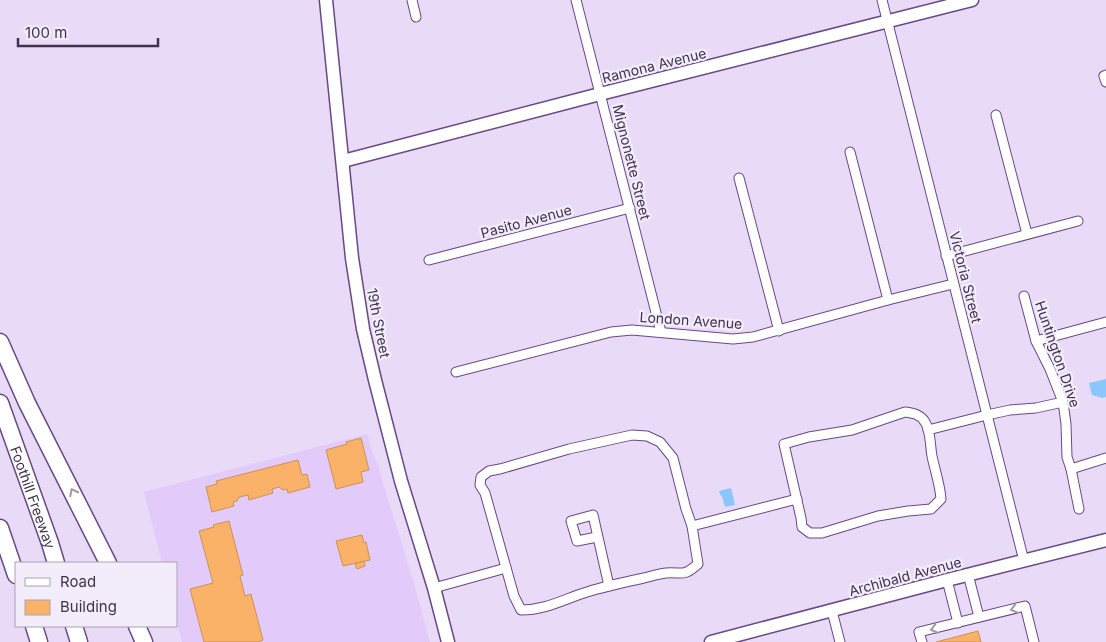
<svg xmlns="http://www.w3.org/2000/svg" width="1106" height="642" font-family="Inter,sans-serif">
<rect width="100%" height="100%" fill="#e9dbf8"/>
<polygon fill="#e2cbfa" points="367,434 373,454 379,467 383,483 414,583 430,642 182,642 176,620 176,563 162,563 144,492"/>
<g fill="#8bc7fe">
<polygon points="1106,379 1106,397 1102,398 1092,395 1089,383"/>
<polygon points="731,488 735,505 725,507 722,496 721,496 719,491"/>
</g>
<g fill="#f9b267" stroke="#cb9256">
<polygon points="361,438 369,470 361,472 363,482 336,489 326,450 347,444 346,442"/>
<polygon points="298,460 302,475 307,474 310,487 288,493 287,489 283,490 279,487 272,489 273,493 249,500 248,495 239,497 237,501 233,502 234,506 212,512 206,487 217,484 216,481"/>
<polygon points="229,521 243,575 240,576 245,596 251,594 263,640 258,642 204,642 190,589 213,583 199,531 214,527 213,525"/>
<polygon points="362,535 364,543 366,542 370,560 343,566 336,541"/>
<polygon points="364,561 365,566 357,569 355,564"/>
<polygon points="978,631 981,642 936,642"/>
</g>
<g fill="none" stroke-linecap="round" stroke-linejoin="round">
<g stroke="#684886" stroke-width="11">
<g id="street">
<polyline points="412,0 416,17"/>
<polyline points="576,0 661,332"/>
<polyline points="882,0 1024,561"/>
<polyline points="1106,75 1104,76 1106,82"/>
<polyline points="996,115 1027,234"/>
<polyline points="850,152 888,300"/>
<polyline points="739,178 779,331"/>
<polyline points="946,256 1078,221"/>
<polyline points="429,260 630,208"/>
<polyline points="1024,296 1036,341 1050,369 1063,402 1066,424 1067,457 1071,469 1079,509"/>
<polyline points="1036,341 1106,322"/>
<polyline points="456,372 611,332 632,330 733,339 753,337 888,300 953,284"/>
<path d="M905 412C913 413 920 414 925 422 931 431 930 446 932 456 935 471 940 484 941 499L931 509 908 511 878 516 822 533H810L802 527 801 518 784 444 809 437 852 430Z"/>
<polyline points="928,430 987,415 1010,410 1036,408 1063,402"/>
<path d="M632 435 647 436 660 442 673 458 686 509 692 526 698 564C683 577 684 572 666 573 659 574 651 576 644 578 625 582 606 586 587 592 564 599 546 610 521 610L514 596 485 493 480 485 481 477 489 471 500 469 569 449Z"/>
<polyline points="1071,469 1106,458"/>
<polyline points="692,526 797,499"/>
<polyline points="597,537 577,541 571,521 593,515 609,586"/>
<polyline points="968,574 979,617"/>
<polyline points="947,580 958,623"/>
<polyline points="434,588 506,568"/>
<polyline points="832,611 840,642"/>
<polyline points="922,642 919,632 1025,606 1034,642"/>
</g>
</g>
<g stroke="#684886" stroke-width="15">
<g id="secondary">
<polyline points="326,0 352,258 363,329 375,380 401,481 434,588 448,642"/>
<polyline points="343,161 600,94 972,0"/>
<polyline points="711,642 947,580 1106,540"/>
</g>
</g>
<g stroke="#684886" stroke-width="19">
<g id="highway">
<polyline points="0,342 27,403 108,563"/>
<path id="s1" d="M0 403 50 543 56 563"/>
<polyline points="0,528 16,575"/>
<polyline points="34,626 39,642"/>
<polyline points="74,626 79,642"/>
<polyline points="137,626 144,642"/>
</g>
</g>
<use href="#street" stroke="#fff" stroke-width="9"/>
<use href="#secondary" stroke="#fff" stroke-width="12"/>
<use href="#highway" stroke="#fff" stroke-width="16"/>
</g>
<defs><path id="oneway-chevron" d="M-2-3.5L2.5 0L-2 3.5" fill="none" stroke-width="1.6" stroke-linecap="round" stroke-linejoin="round" transform="scale(1.25)"/></defs>
<g stroke="#a098a7">
<use href="#oneway-chevron" transform="translate(73 492) rotate(-117)"/>
<use href="#oneway-chevron" transform="translate(1014 609) rotate(166)"/>
<use href="#oneway-chevron" transform="translate(934 629) rotate(166)"/>
</g>
<g text-anchor="middle" dominant-baseline="central" stroke-width="4.5" stroke-linejoin="round" paint-order="stroke">
<g font-size="14" fill="#40324f" stroke="#f3ecfa">
<text transform="translate(654 65) rotate(-14)">Ramona Avenue</text>
<text transform="translate(632 162) rotate(76)">Mignonette Street</text>
<text transform="translate(526 221) rotate(-15)">Pasito Avenue</text>
<text transform="translate(966 277) rotate(76)">Victoria Street</text>
<text transform="translate(691 320) rotate(4)">London Avenue</text>
<text transform="translate(379 323) rotate(79)">19th Street</text>
<text transform="translate(1058 354) rotate(71)">Huntington Drive</text>
<text stroke="none"><textPath href="#s1" startOffset="100">Foothill Freeway</textPath></text>
<text transform="translate(905 576) rotate(-15)">Archibald Avenue</text>
</g>
</g>
<rect x="15" y="562" width="162" height="65" fill="#f3ecfa" stroke="#aba2b6"/>
<rect x="25" y="578" width="25" height="8" fill="#ffffff" stroke="#aba2b6"/>
<text x="60" y="587" font-size="15" fill="#40324f">Road</text>
<rect x="25" y="600" width="25" height="15" fill="#f9b267" stroke="#aba2b6"/>
<text x="60" y="612" font-size="15" fill="#40324f">Building</text>
<path d="M18 38v8h140v-8" fill="none" stroke="#40324f" stroke-width="2.5"/>
<text x="25" y="38" font-size="15" fill="#40324f" stroke="#f3ecfa" stroke-width="4" paint-order="stroke">100 m</text>
</svg>
